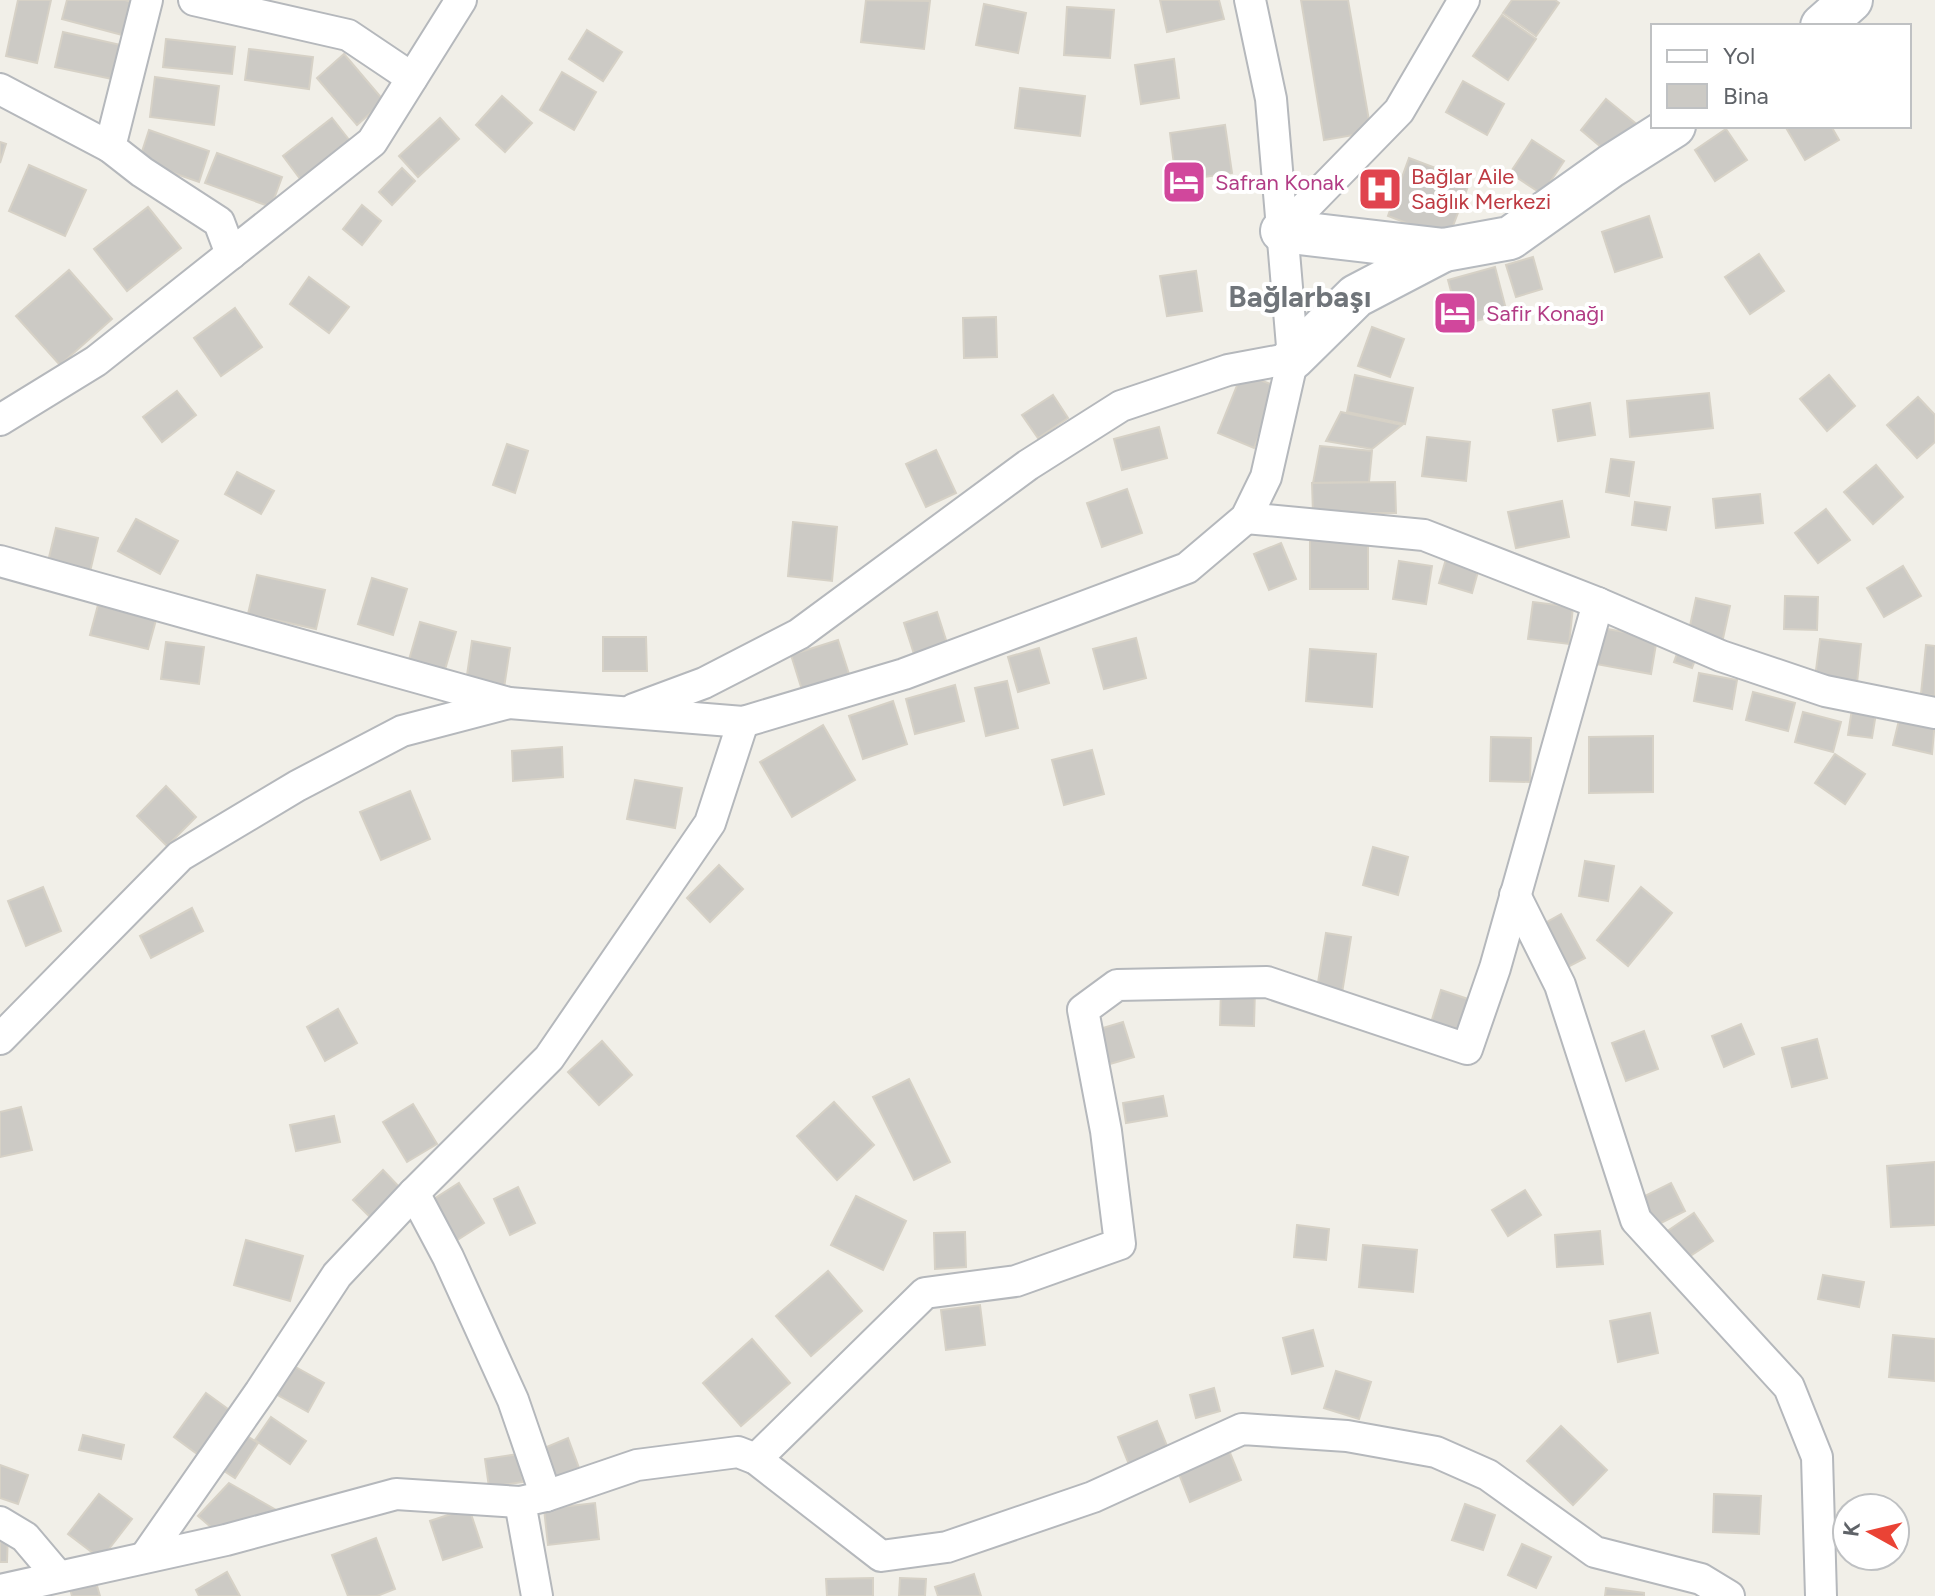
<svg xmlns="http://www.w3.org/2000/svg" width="1935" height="1596" font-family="Figtree,sans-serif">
<rect width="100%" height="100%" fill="#f1efe8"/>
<g fill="#cccac5" stroke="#d6d1c6" stroke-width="2">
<polygon points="18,0 51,0 37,63 6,56"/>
<polygon points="67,0 125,0 135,3 126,36 62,19"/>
<polygon points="866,0 930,1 924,49 861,42"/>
<polygon points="1160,0 1219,0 1224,19 1167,32"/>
<polygon points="1301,0 1348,0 1371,132 1324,140"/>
<polygon points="1512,0 1555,0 1559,3 1536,36 1503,13"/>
<polygon points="984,4 1026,13 1018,53 976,45"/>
<polygon points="1067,7 1114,10 1110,58 1064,55"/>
<polygon points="1502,15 1536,39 1508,80 1473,56"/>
<polygon points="587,30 622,52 603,81 569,59"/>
<polygon points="63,32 125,46 117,80 55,67"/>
<polygon points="166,39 235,47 232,74 163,67"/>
<polygon points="249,49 313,57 309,89 245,80"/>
<polygon points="344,54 384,101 357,125 317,78"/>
<polygon points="1174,59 1179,98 1141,104 1135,65"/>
<polygon points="562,72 596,92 574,130 540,110"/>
<polygon points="155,77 219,86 214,125 150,117"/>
<polygon points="1463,81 1504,104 1487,135 1446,112"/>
<polygon points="1020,88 1085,96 1080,136 1015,128"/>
<polygon points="502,96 532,123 505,152 476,125"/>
<polygon points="1606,99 1640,127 1614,158 1581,130"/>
<polygon points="332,118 350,141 301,180 283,156"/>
<polygon points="440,118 459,139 418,177 399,156"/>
<polygon points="1225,125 1232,173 1176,181 1170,133"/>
<polygon points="1785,126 1831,126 1839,140 1805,160"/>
<polygon points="1726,129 1747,160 1715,181 1695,150"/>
<polygon points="149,130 209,151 199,182 139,161"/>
<polygon points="1532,140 1564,161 1542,194 1510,173"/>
<polygon points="0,142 6,144 0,163"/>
<polygon points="217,153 282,177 271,207 205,183"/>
<polygon points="1409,158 1470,181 1448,239 1388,216"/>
<polygon points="29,165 86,190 65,236 9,211"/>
<polygon points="402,168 415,181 392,205 379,192"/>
<polygon points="362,205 381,221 362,245 343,229"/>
<polygon points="148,207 181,248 127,291 94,249"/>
<polygon points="1649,216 1662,257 1615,272 1602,232"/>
<polygon points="1759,254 1784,291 1750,314 1725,277"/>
<polygon points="1533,257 1542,289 1516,297 1506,265"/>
<polygon points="1495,267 1507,313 1460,325 1448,280"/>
<polygon points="69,270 112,319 60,365 16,316"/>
<polygon points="1196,271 1202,311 1167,316 1160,276"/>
<polygon points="309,277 349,307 329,333 290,304"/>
<polygon points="235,308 262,347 221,376 194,338"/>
<polygon points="996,317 997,357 964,358 963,318"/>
<polygon points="1372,327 1404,339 1390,377 1358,366"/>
<polygon points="1242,373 1278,387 1254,448 1218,433"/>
<polygon points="1355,375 1413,388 1405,424 1347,412"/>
<polygon points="1829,375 1855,406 1827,431 1800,399"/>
<polygon points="177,391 196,415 162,442 143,417"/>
<polygon points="1709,393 1713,428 1630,437 1627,401"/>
<polygon points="1053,395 1068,418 1038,438 1022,415"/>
<polygon points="1918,397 1935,415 1935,442 1917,458 1887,425"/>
<polygon points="1590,403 1595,435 1558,441 1553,410"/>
<polygon points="1341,412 1402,425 1372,449 1326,441"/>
<polygon points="1159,427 1167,458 1122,470 1114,439"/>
<polygon points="1427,437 1470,442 1466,481 1422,476"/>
<polygon points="507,444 528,451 515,493 493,485"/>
<polygon points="1320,446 1372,451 1369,482 1313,483"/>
<polygon points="936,450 956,493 926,507 906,464"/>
<polygon points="1611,459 1634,462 1629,496 1606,492"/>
<polygon points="1876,465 1903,497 1873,524 1844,492"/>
<polygon points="237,472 274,491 261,514 225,494"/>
<polygon points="1395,482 1396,513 1313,513 1312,483"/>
<polygon points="1127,489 1142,533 1102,547 1087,503"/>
<polygon points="1760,494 1763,523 1716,528 1713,499"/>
<polygon points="1562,501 1569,537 1516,548 1508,512"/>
<polygon points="1635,502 1670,507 1666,530 1632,525"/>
<polygon points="1826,509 1850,540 1818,563 1795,533"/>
<polygon points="136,519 178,541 160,574 118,551"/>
<polygon points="793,522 837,527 832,581 788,576"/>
<polygon points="56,528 98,538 88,580 46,570"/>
<polygon points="1310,540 1368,541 1368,589 1310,589"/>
<polygon points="1281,543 1296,579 1269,590 1254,554"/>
<polygon points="1446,559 1479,568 1472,593 1439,583"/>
<polygon points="1399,561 1432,566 1426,604 1393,599"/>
<polygon points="1903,566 1921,596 1884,617 1867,588"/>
<polygon points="257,575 325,590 316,629 248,614"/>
<polygon points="372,578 407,589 393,635 358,624"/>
<polygon points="1785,596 1818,597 1817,630 1784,629"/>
<polygon points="1696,598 1730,606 1722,643 1688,635"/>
<polygon points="1533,602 1573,607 1569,644 1528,639"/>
<polygon points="98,605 156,620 148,649 90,635"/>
<polygon points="937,612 947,643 914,654 904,623"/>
<polygon points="420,622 456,632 444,673 408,663"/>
<polygon points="1602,628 1657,638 1651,674 1596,664"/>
<polygon points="603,637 646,637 647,671 603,671"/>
<polygon points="1136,638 1146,678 1104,689 1093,649"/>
<polygon points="1820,639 1861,644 1857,683 1815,678"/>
<polygon points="838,640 849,674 802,690 791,655"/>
<polygon points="472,641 510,648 504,688 466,682"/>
<polygon points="166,642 204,647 199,684 161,679"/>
<polygon points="1680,645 1698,652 1692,668 1674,662"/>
<polygon points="1926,645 1935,646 1935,696 1921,694"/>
<polygon points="1039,648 1049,683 1018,692 1008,657"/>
<polygon points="1310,649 1376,654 1372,707 1306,701"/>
<polygon points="1699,673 1737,680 1732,709 1694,701"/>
<polygon points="1007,681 1018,728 986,736 975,688"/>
<polygon points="955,685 964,721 915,734 906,699"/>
<polygon points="1753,692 1795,703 1788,731 1746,720"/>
<polygon points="893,701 907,744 863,759 849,716"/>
<polygon points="1852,709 1876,713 1872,738 1848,735"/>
<polygon points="1803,712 1841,722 1833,752 1795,742"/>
<polygon points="1901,712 1935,720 1932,754 1893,745"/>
<polygon points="823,725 855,780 792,817 760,762"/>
<polygon points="1653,736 1653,792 1589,793 1589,737"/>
<polygon points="1491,737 1531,738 1530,782 1490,781"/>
<polygon points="562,747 563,777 513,781 512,751"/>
<polygon points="1092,750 1104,794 1064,805 1052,760"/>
<polygon points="1835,754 1865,774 1845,804 1815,783"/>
<polygon points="635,780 682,788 675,828 627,819"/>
<polygon points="166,786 196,817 167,846 137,816"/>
<polygon points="410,791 430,839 381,860 360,812"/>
<polygon points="1373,847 1408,857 1398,895 1363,885"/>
<polygon points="1585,861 1614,866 1608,901 1579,896"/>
<polygon points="719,865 743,889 710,922 687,898"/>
<polygon points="43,887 61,931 26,946 8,901"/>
<polygon points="1641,887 1672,913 1628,966 1597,940"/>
<polygon points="192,908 203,931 151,958 140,936"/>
<polygon points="1561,914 1585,958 1564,969 1540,926"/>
<polygon points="1326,933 1351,937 1342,993 1317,989"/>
<polygon points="1221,988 1255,989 1254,1026 1220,1025"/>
<polygon points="1441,990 1474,1001 1462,1036 1430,1026"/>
<polygon points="338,1009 357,1043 325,1061 307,1027"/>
<polygon points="1123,1022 1134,1057 1103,1066 1093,1031"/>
<polygon points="1741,1024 1754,1054 1724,1067 1712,1036"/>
<polygon points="1644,1031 1658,1069 1626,1081 1612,1043"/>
<polygon points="1817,1039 1827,1078 1792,1087 1782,1048"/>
<polygon points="602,1041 632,1075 599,1105 568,1072"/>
<polygon points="909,1079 950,1162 914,1180 873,1097"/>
<polygon points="1163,1096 1167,1116 1126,1123 1123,1103"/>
<polygon points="834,1102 874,1145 837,1180 797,1136"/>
<polygon points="413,1104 437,1144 407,1162 383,1122"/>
<polygon points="21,1107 32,1150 0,1157 0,1112"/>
<polygon points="334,1116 340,1142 296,1151 290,1125"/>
<polygon points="1935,1162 1935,1225 1891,1227 1887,1166"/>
<polygon points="383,1170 404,1192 374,1221 353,1200"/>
<polygon points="459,1183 484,1223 454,1242 429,1202"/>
<polygon points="1671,1183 1685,1211 1655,1226 1641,1198"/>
<polygon points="518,1187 535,1223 510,1235 494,1199"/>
<polygon points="1525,1190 1541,1215 1508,1236 1492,1210"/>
<polygon points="856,1196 906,1221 883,1270 831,1245"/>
<polygon points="1694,1213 1713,1241 1684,1260 1666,1232"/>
<polygon points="1297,1225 1329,1229 1326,1260 1294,1257"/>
<polygon points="1600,1231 1603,1264 1557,1267 1555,1235"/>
<polygon points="965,1232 966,1267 935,1269 934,1233"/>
<polygon points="246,1240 303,1256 290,1301 234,1285"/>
<polygon points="1363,1245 1417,1250 1413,1292 1359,1287"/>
<polygon points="828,1271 862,1311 811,1356 776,1316"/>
<polygon points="1823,1275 1864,1282 1859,1307 1818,1299"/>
<polygon points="980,1305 985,1345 946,1350 941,1310"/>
<polygon points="1650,1313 1658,1353 1618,1362 1610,1321"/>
<polygon points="1313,1330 1323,1366 1292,1374 1283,1338"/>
<polygon points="1893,1335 1935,1339 1935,1381 1889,1377"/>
<polygon points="752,1339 790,1383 741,1426 703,1383"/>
<polygon points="292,1365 324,1383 308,1412 276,1394"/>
<polygon points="1336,1371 1371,1382 1359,1419 1324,1408"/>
<polygon points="1214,1388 1220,1411 1196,1418 1190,1395"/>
<polygon points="206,1393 232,1412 200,1456 174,1437"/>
<polygon points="271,1417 306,1441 290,1464 255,1440"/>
<polygon points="1157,1421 1169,1451 1130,1467 1118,1437"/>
<polygon points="1561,1426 1607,1470 1573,1505 1527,1461"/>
<polygon points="244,1434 258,1443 235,1478 221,1469"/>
<polygon points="83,1435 124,1445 121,1459 79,1450"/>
<polygon points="568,1438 579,1468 549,1480 537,1451"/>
<polygon points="1228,1448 1241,1480 1190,1502 1177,1469"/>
<polygon points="519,1454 523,1482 489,1487 485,1459"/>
<polygon points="0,1465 28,1475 18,1504 0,1498"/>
<polygon points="229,1483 278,1511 219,1534 198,1516"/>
<polygon points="99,1494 132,1519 101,1559 68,1534"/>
<polygon points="1714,1494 1761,1496 1759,1534 1713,1532"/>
<polygon points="595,1503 599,1539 548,1545 544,1509"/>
<polygon points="1465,1504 1495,1515 1483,1550 1452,1540"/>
<polygon points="469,1508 482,1547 443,1560 430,1521"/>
<polygon points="0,1532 8,1532 7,1562 0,1562"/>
<polygon points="376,1538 395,1589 377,1596 348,1596 332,1555"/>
<polygon points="1522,1544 1551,1557 1536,1588 1508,1575"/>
<polygon points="227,1572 240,1596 199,1596 196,1590"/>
<polygon points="974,1574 981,1596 938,1596 935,1587"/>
<polygon points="873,1578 873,1596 827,1596 826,1579"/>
<polygon points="900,1578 926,1579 925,1596 899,1596"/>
<polygon points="95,1579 100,1596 72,1596 69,1586"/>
<polygon points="1606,1588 1644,1593 1644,1596 1605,1596"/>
</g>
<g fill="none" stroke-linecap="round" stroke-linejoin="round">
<g stroke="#b5b8bc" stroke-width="34">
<g id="street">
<polyline points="147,0 110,147 142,172 219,222 231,254"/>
<polyline points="194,0 348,35 412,78"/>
<polyline points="0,89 110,147"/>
<polyline points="1282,231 1399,111 1464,0"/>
<polyline points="0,420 96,361 372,142 461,0"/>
<polyline points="1246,518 1424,535 1598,603 1721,656 1825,691 1935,713"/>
<polyline points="0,561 509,703 743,722 904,674 1187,568 1246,518 1266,477 1293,358 1271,99 1250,0"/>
<polyline points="634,709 704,683 799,634 1028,465 1121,406 1228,370 1293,358"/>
<polyline points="1515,895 1560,985 1636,1220 1789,1387 1817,1457 1821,1596"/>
<polyline points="0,1039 180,856 297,786 402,731 509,703"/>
<polyline points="414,1193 448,1257 513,1400 546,1496 520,1502 537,1596"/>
<polyline points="756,1459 925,1293 1016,1281 1120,1244 1106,1131 1083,1010 1117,985 1267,982 1467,1049 1495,968 1598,603"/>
<polyline points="546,1496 637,1465 738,1452 756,1459 881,1556 947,1547 1093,1497 1242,1429 1347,1436 1436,1452 1488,1475 1595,1552 1701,1579 1729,1596"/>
<polyline points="0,1522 25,1537 58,1576"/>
<polyline points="145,1557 260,1392 337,1275 414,1193 549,1058 710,823 743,722"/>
<polyline points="0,1590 226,1540 396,1494 520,1502"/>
</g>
</g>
<g stroke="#b6babf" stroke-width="46">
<g id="secondary">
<polyline points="1822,26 1851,0"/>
<polyline points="1282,231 1444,250 1510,238 1611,166 1674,126"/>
<polyline points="1293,358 1356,296 1444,250"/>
</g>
</g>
<use href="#street" stroke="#fff" stroke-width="30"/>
<use href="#secondary" stroke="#fff" stroke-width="42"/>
</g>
<defs>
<g id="hotel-square" transform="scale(2.3)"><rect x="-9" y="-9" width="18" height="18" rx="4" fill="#d1479c" stroke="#fff"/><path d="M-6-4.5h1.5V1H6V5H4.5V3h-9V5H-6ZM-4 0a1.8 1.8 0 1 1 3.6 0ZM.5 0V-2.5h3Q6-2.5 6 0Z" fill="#fff"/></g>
<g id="hospital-square" transform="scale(2.3)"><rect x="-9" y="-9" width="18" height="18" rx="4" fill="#e0444e" stroke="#fff"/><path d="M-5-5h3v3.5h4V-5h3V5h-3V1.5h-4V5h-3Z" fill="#fff"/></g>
</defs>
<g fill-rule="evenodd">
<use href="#hotel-square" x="1184" y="182"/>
<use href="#hospital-square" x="1380" y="189"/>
<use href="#hotel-square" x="1455" y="313"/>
</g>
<g text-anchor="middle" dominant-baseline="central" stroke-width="8" stroke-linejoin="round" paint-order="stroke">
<g font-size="22" fill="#be3a42" stroke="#fff" text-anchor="start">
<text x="1411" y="176">Bağlar Aile<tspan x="1411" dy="25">Sağlık Merkezi</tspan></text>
</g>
<g font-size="22" fill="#b23c85" stroke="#fff" text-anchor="start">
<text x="1215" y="182">Safran Konak</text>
<text x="1486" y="313">Safir Konağı</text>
</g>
<g font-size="30" font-weight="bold" fill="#70757a" stroke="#fff">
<text x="1300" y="296">Bağlarbaşı</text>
</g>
</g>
<rect x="1651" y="24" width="260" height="104" fill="#ffffff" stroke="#bfc1c3" stroke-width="2"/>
<rect x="1667" y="50" width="40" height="12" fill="#ffffff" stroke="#bfc1c3" stroke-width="2"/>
<text x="1723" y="64" font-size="24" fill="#5f6368">Yol</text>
<rect x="1667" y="84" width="40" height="24" fill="#cccac5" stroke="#bfc1c3" stroke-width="2"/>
<text x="1723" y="104" font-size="24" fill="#5f6368">Bina</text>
<g transform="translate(1871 1532) rotate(278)"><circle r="38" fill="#ffffff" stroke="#bfc1c3" stroke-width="2"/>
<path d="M0-6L14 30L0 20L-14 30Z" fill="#ea4335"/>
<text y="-12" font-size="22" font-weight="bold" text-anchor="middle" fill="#5f6368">K</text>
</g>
</svg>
